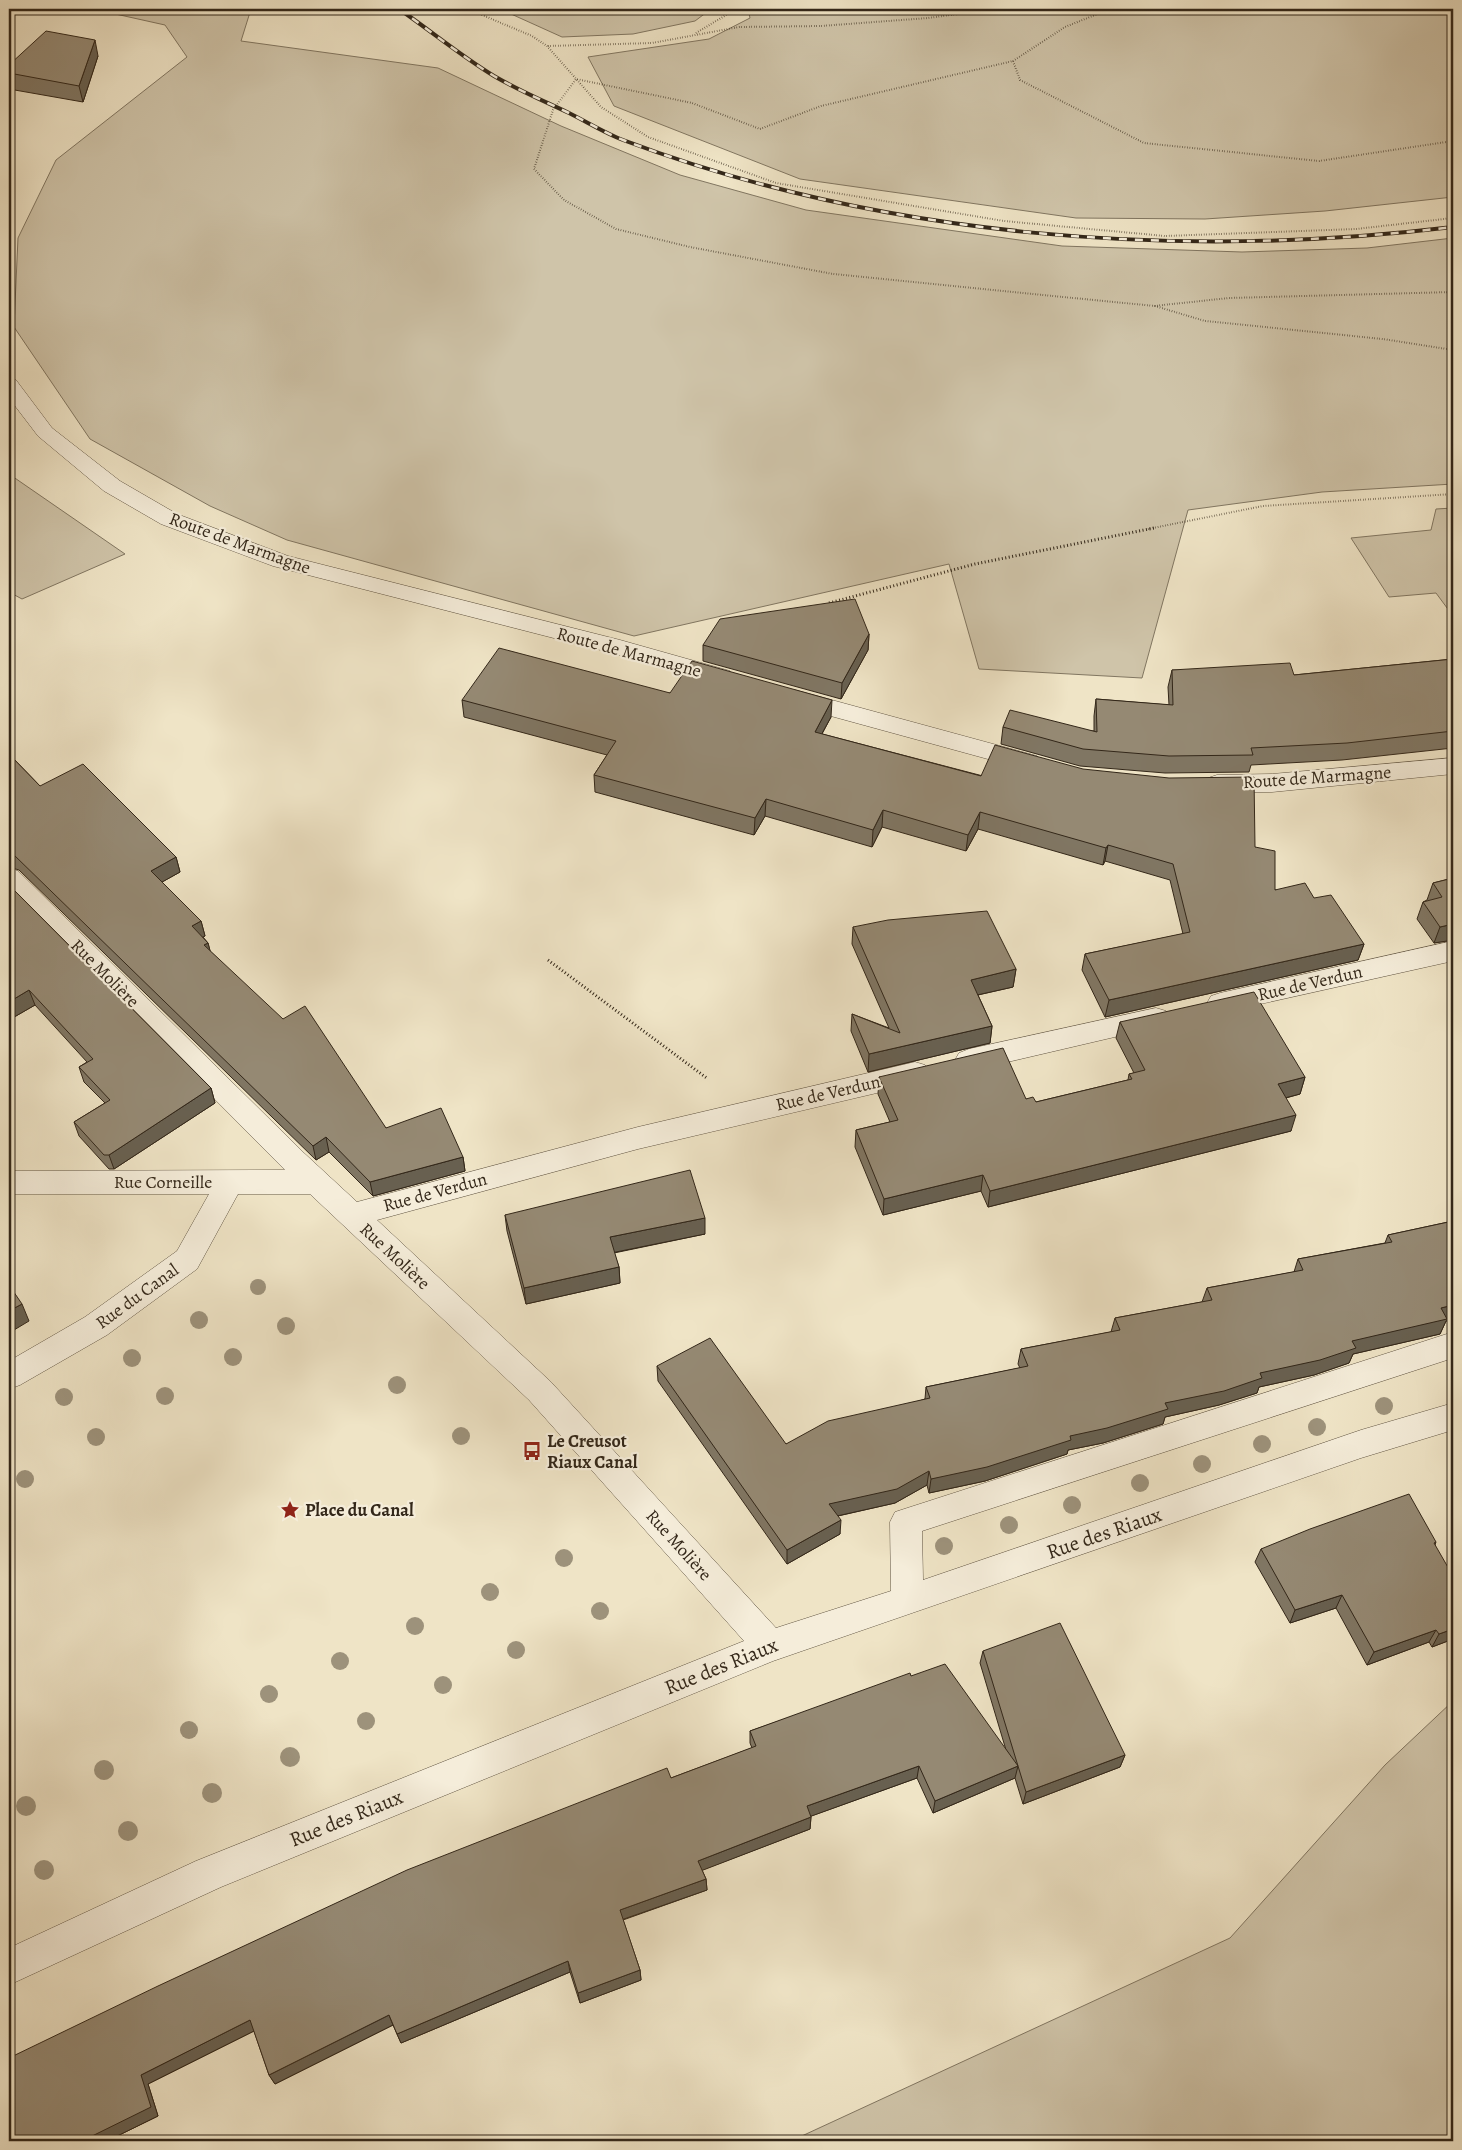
<svg xmlns="http://www.w3.org/2000/svg" width="1462" height="2150" font-family="Alegreya,serif">
<rect width="100%" height="100%" fill="#efe4c6"/>
<filter id="stains"><feTurbulence type="fractalNoise" baseFrequency=".004" numOctaves="4"/><feColorMatrix values="0 0 0 0 .2 0 0 0 0 .09 0 0 0 0 .02 0 0 0 .5 -.17"/></filter>
<radialGradient id="worn" r=".72"><stop offset=".6" stop-color="#630" stop-opacity="0"/><stop offset="1" stop-color="#630" stop-opacity=".3"/></radialGradient>
<g fill="#cfc4a9" stroke="#817661">
<polygon points="53,9 251,9 241,41 438,68 561,126 680,175 806,210 1062,246 1242,252 1367,248 1453,238 1453,484 1322,492 1188,510 1142,678 979,669 949,564 634,636 287,540 210,506 90,439 14,327 18,238 56,160 187,57 165,25 111,13"/>
<polygon points="500,9 711,9 695,21 633,34 562,37"/>
<polygon points="748,9 1453,9 1453,197 1325,211 1205,219 1076,218 800,179 614,106 588,57 709,39 750,18"/>
<polygon points="9,474 125,554 22,599 9,592"/>
<polygon points="1453,508 1453,616 1436,593 1389,597 1351,538 1431,530 1436,509"/>
<polygon points="1453,1701 1453,2141 791,2141 1230,1938 1385,1765"/>
</g>
<g fill="none" stroke-linecap="round" stroke-linejoin="round">
<g stroke="#625644" stroke-width="1">
<g id="minor">
<polygon points="9,378 16,380 52,428 120,481 177,514 288,556 620,640 730,671 734,677 730,683 722,685 616,654 273,566 161,524 104,491 38,436 9,398"/>
<polygon points="795,690 1037,756 1040,762 1037,768 1028,770 787,704 783,698 787,692"/>
<polygon points="1453,758 1453,774 1272,792 1217,793 1208,790 1205,784 1208,778 1217,775 1272,774"/>
<polygon points="9,868 18,871 304,1153 357,1202 638,1127 915,1062 925,1065 929,1073 925,1081 915,1084 638,1149 377,1220 551,1382 776,1628 891,1591 890,1522 895,1512 1453,1332 1453,1358 922,1531 923,1580 1361,1430 1453,1403 1453,1430 1361,1458 773,1661 221,1887 9,1985 9,1948 196,1861 744,1641 529,1400 310,1194 238,1194 197,1269 107,1335 20,1385 9,1389 9,1361 85,1317 177,1251 209,1194 9,1194 9,1171 285,1170 9,892"/>
<polygon points="1453,941 1453,961 1220,1013 1211,1010 1207,1003 1211,996 1220,993"/>
<polygon points="1156,1008 1166,1011 1169,1018 1166,1025 969,1071 959,1067 955,1060 959,1053 969,1049"/>
</g>
</g>
<g stroke="#332719" stroke-width="2" stroke-dasharray="0.5 2" stroke-linecap="butt">
<polyline points="468,9 532,36 547,46 601,107 648,137 776,183 1004,221 1165,236 1356,229 1453,218"/>
<polyline points="696,33 736,9"/>
<polyline points="548,46 652,43 739,27 821,26 928,18 995,9"/>
<polyline points="1013,61 1065,27 1110,9"/>
<polyline points="1453,141 1319,161 1144,143 1020,80 1013,61 821,106 760,129 692,103 576,79 553,110 534,169 564,200 616,229 690,247 833,274 1154,306 1229,298 1453,292"/>
<polyline points="1155,306 1205,321 1383,339 1453,350"/>
<polyline points="1148,529 1263,506 1453,494"/>
</g>
<g stroke="#332719" stroke-width="3" stroke-dasharray="1 2.5" stroke-linecap="butt">
<polyline points="829,603 975,564 1154,528"/>
<polyline points="548,960 708,1079"/>
</g>
<use href="#minor" fill="#f5edda" fill-rule="evenodd"/>
<g stroke="#332719" stroke-width="4">
<path id="rail" d="M399 9C431 31 461 56 494 76 518 90 544 101 569 113 587 122 605 133 623 140 884 238 1178 260 1453 227"/>
</g>
<use href="#rail" stroke="#f5edda" stroke-width="2.5" stroke-dasharray="8" stroke-linecap="butt"/>
</g>
<g fill="#9d927b">
<circle cx="258" cy="1287" r="8"/>
<circle cx="199" cy="1320" r="9"/>
<circle cx="286" cy="1326" r="9"/>
<circle cx="233" cy="1357" r="9"/>
<circle cx="132" cy="1358" r="9"/>
<circle cx="397" cy="1385" r="9"/>
<circle cx="165" cy="1396" r="9"/>
<circle cx="64" cy="1397" r="9"/>
<circle cx="1384" cy="1406" r="9"/>
<circle cx="1317" cy="1427" r="9"/>
<circle cx="461" cy="1436" r="9"/>
<circle cx="96" cy="1437" r="9"/>
<circle cx="1262" cy="1444" r="9"/>
<circle cx="1202" cy="1464" r="9"/>
<circle cx="25" cy="1479" r="9"/>
<circle cx="1140" cy="1483" r="9"/>
<circle cx="1072" cy="1505" r="9"/>
<circle cx="1009" cy="1525" r="9"/>
<circle cx="944" cy="1546" r="9"/>
<circle cx="564" cy="1558" r="9"/>
<circle cx="490" cy="1592" r="9"/>
<circle cx="600" cy="1611" r="9"/>
<circle cx="415" cy="1626" r="9"/>
<circle cx="516" cy="1650" r="9"/>
<circle cx="340" cy="1661" r="9"/>
<circle cx="443" cy="1685" r="9"/>
<circle cx="269" cy="1694" r="9"/>
<circle cx="366" cy="1721" r="9"/>
<circle cx="189" cy="1730" r="9"/>
<circle cx="290" cy="1757" r="10"/>
<circle cx="104" cy="1770" r="10"/>
<circle cx="212" cy="1793" r="10"/>
<circle cx="26" cy="1806" r="10"/>
<circle cx="128" cy="1831" r="10"/>
<circle cx="44" cy="1870" r="10"/>
</g>
<g fill="#807663" stroke="#332719">
<polygon points="98,56 83,102 9,89 9,65"/>
<polygon points="869,634 868,650 841,699 703,661 703,645"/>
<polygon points="1453,659 1453,748 1342,760 1251,765 1249,772 1165,773 1080,766 1001,744 1003,727 1094,731 1094,716 1096,699 1169,705 1168,687 1172,670 1294,675"/>
<polygon points="670,693 831,717 822,734 1255,847 1275,890 1314,898 1364,944 1358,960 1105,1017 1082,970 1085,954 1183,934 1170,880 1105,861 1103,865 978,829 966,851 882,827 872,847 765,816 754,835 595,792 594,775 607,755 464,717 462,700"/>
<polygon points="9,754 40,786 176,857 180,872 162,882 201,921 205,936 203,937 208,943 210,951 386,1128 463,1157 465,1171 373,1196 329,1152 316,1160 19,870 9,867"/>
<polygon points="1453,878 1453,940 1434,943 1417,919 1423,902 1427,900 1433,883"/>
<polygon points="9,885 211,1088 215,1103 114,1169 109,1169 79,1136 74,1122 105,1103 84,1082 79,1067 87,1062 35,1005 9,1020"/>
<polygon points="853,927 1016,969 1013,987 978,995 992,1026 990,1043 868,1072 851,1031 852,1014 889,1028 852,944"/>
<polygon points="1453,950 1453,972 1448,964"/>
<polygon points="1120,1022 1305,1077 1300,1094 1286,1098 1291,1131 988,1207 981,1191 883,1215 855,1147 856,1130 890,1122 878,1094 879,1077 1026,1099 1036,1102 1128,1080 1129,1074 1134,1073 1116,1038"/>
<polygon points="505,1215 705,1234 614,1253 619,1267 620,1283 526,1304 507,1231"/>
<polygon points="1453,1221 1453,1319 1446,1321 1440,1334 1353,1354 1349,1363 1314,1375 1259,1387 1257,1393 1219,1405 1165,1417 1163,1424 1103,1443 1068,1450 1067,1454 985,1481 929,1493 927,1485 895,1503 838,1516 840,1534 787,1564 658,1381 657,1366 786,1444 925,1399 926,1387 1020,1368 1018,1364 1021,1349 1111,1332 1115,1318 1202,1302 1207,1288 1294,1272 1298,1259 1385,1243 1388,1235"/>
<polygon points="1436,1542 1435,1545 1453,1639 1432,1647 1429,1642 1367,1665 1336,1608 1290,1623 1255,1562 1261,1549"/>
<polygon points="983,1651 1125,1755 1120,1767 1023,1804 1015,1778 933,1813 917,1778 811,1816 810,1829 702,1870 706,1879 707,1890 623,1920 640,1970 641,1980 580,2003 570,1972 401,2043 393,2025 275,2084 269,2075 254,2031 148,2084 158,2116 107,2141 9,2141 671,1778 752,1748 750,1743 750,1731 911,1676 1006,1750 980,1663"/>
</g>
<g fill="#686050" stroke="#332719">
<polygon points="95,40 98,56 83,102 79,86"/>
<polygon points="869,634 868,650 841,699 842,683"/>
<polygon points="832,700 831,717 814,748 815,732"/>
<polygon points="766,799 765,816 754,835 755,818"/>
<polygon points="883,810 882,827 872,847 873,830"/>
<polygon points="980,812 978,829 966,851 968,835"/>
<polygon points="1108,845 1105,861 1103,865 1106,848"/>
<polygon points="176,857 180,872 155,886 151,871"/>
<polygon points="201,921 205,936 196,941 192,926"/>
<polygon points="1453,924 1453,940 1434,943 1440,927"/>
<polygon points="208,943 212,958 204,945"/>
<polygon points="1364,944 1358,960 1105,1017 1109,1000"/>
<polygon points="1016,969 1013,987 968,997 971,980"/>
<polygon points="29,990 35,1005 9,1020 9,1002"/>
<polygon points="992,1026 990,1043 868,1072 869,1054"/>
<polygon points="1305,1077 1300,1094 1273,1101 1278,1084"/>
<polygon points="211,1088 215,1103 114,1169 109,1155"/>
<polygon points="1296,1115 1291,1131 988,1207 990,1191"/>
<polygon points="326,1137 329,1152 316,1160 313,1146"/>
<polygon points="463,1157 465,1171 373,1196 370,1182"/>
<polygon points="983,1175 981,1191 883,1215 884,1199"/>
<polygon points="705,1218 705,1234 611,1253 610,1237"/>
<polygon points="619,1267 620,1283 526,1304 524,1288"/>
<polygon points="22,1304 29,1321 9,1333 9,1311"/>
<polygon points="1453,1305 1453,1319 1446,1321 1440,1334 1353,1354 1349,1363 1314,1375 1259,1387 1257,1393 1219,1405 1165,1417 1163,1424 1103,1443 1068,1450 1067,1454 985,1481 929,1493 931,1479 1070,1436 1165,1403 1260,1373 1352,1341 1441,1308"/>
<polygon points="929,1471 927,1485 895,1503 828,1518 829,1504"/>
<polygon points="841,1520 840,1534 787,1564 787,1550"/>
<polygon points="1342,1595 1336,1608 1290,1623 1295,1610"/>
<polygon points="1453,1629 1453,1639 1432,1647 1439,1634"/>
<polygon points="1436,1630 1429,1642 1367,1665 1374,1652"/>
<polygon points="1125,1755 1120,1767 1023,1804 1026,1792"/>
<polygon points="919,1766 917,1778 806,1818 807,1806"/>
<polygon points="1018,1766 1015,1778 933,1813 935,1801"/>
<polygon points="811,1817 810,1829 698,1872 698,1861"/>
<polygon points="706,1879 707,1890 621,1920 620,1910"/>
<polygon points="568,1961 570,1972 401,2043 397,2034"/>
<polygon points="640,1970 641,1980 580,2003 578,1993"/>
<polygon points="389,2015 393,2025 275,2084 269,2075"/>
<polygon points="250,2020 256,2030 148,2084 158,2116 107,2141 82,2141 141,2075"/>
</g>
<g fill="#958973" stroke="#332719">
<polygon points="46,31 95,40 79,86 9,73 9,65"/>
<polygon points="855,599 869,634 842,683 703,645 720,619"/>
<polygon points="499,648 670,693 692,661 832,700 815,732 981,776 995,745 1083,769 1169,778 1254,777 1255,847 1275,851 1275,890 1305,883 1314,898 1331,895 1364,944 1109,1000 1085,954 1190,932 1173,864 1108,845 1106,848 980,812 968,835 883,810 873,830 766,799 755,818 594,775 616,741 462,700"/>
<polygon points="1453,659 1453,731 1347,743 1251,748 1253,755 1169,756 1083,749 1003,727 1010,710 1097,732 1096,699 1173,705 1172,670 1290,663 1294,675"/>
<polygon points="9,754 40,786 83,764 176,857 151,871 201,921 192,926 208,943 204,945 283,1019 305,1006 386,1128 441,1108 463,1157 370,1182 326,1137 313,1146 14,855 9,853"/>
<polygon points="1453,878 1453,924 1440,927 1423,902 1442,897 1433,883"/>
<polygon points="9,885 211,1088 109,1155 104,1155 74,1122 110,1100 79,1067 93,1059 29,990 9,1002"/>
<polygon points="987,911 1016,969 971,980 992,1026 869,1054 852,1014 900,1033 853,927 888,920"/>
<polygon points="1254,992 1305,1077 1278,1084 1296,1115 990,1191 983,1175 884,1199 856,1130 898,1120 879,1077 1003,1048 1026,1099 1033,1097 1036,1102 1132,1079 1129,1074 1145,1070 1120,1022"/>
<polygon points="690,1170 705,1218 610,1237 619,1267 524,1288 505,1215"/>
<polygon points="1453,1221 1453,1305 1441,1308 1447,1319 1352,1341 1356,1348 1320,1360 1260,1373 1262,1378 1224,1391 1165,1403 1168,1409 1107,1428 1070,1436 1071,1440 987,1467 931,1479 929,1471 897,1489 829,1504 841,1520 787,1550 657,1366 710,1338 786,1444 828,1421 930,1398 926,1387 1028,1366 1021,1349 1120,1330 1115,1318 1212,1300 1207,1288 1303,1270 1298,1259 1392,1242 1388,1235"/>
<polygon points="9,1285 22,1304 9,1311"/>
<polygon points="1409,1494 1436,1542 1434,1543 1453,1576 1453,1629 1439,1634 1436,1630 1374,1652 1342,1595 1295,1610 1261,1549 1310,1529"/>
<polygon points="1060,1623 1125,1755 1026,1792 1018,1766 935,1801 919,1766 807,1806 811,1817 698,1861 706,1879 620,1910 640,1970 578,1993 568,1961 397,2034 389,2015 269,2075 250,2020 141,2075 151,2107 82,2141 52,2141 51,2138 46,2141 9,2141 9,2058 158,1986 407,1870 667,1768 671,1778 756,1746 750,1731 910,1673 911,1676 945,1664 1018,1766 983,1651"/>
</g>
<defs>
<g id="bus-bare" transform="scale(1.5)"><path d="M-5-6H5V4H4V6H2V4H-2V6H-4V4H-5ZM-3.5-4V0h7V-4ZM-3.5 1.2v1.5H-2V1.2ZM2 1.2v1.5H3.5V1.2Z" fill="#8f2418" stroke="#f5edda" stroke-width="2.5" paint-order="stroke"/></g>
<g id="sight-bare" transform="scale(1.5)"><path d="M0-6L1.8-2.2L6-1.7L2.9 1.2L3.7 5.4L0 3.3L-3.7 5.4L-2.9 1.2L-6-1.7L-1.8-2.2Z" fill="#8f2418" stroke="#f5edda" stroke-width="2.5" paint-order="stroke"/></g>
</defs>
<g fill-rule="evenodd">
<use href="#bus-bare" x="532" y="1451"/>
<use href="#sight-bare" x="290" y="1510"/>
</g>
<g text-anchor="middle" dominant-baseline="central" stroke-width="4.5" stroke-linejoin="round" paint-order="stroke">
<g font-size="18" fill="#332719" stroke="#f5edda">
<text transform="translate(240 543) rotate(20)">Route de Marmagne</text>
<text transform="translate(629 652) rotate(15)">Route de Marmagne</text>
<text transform="translate(1317 777) rotate(-4)">Route de Marmagne</text>
<text transform="translate(105 973) rotate(45)">Rue Molière</text>
<text transform="translate(1310 983) rotate(-13)">Rue de Verdun</text>
<text transform="translate(828 1093) rotate(-13)">Rue de Verdun</text>
<text x="163" y="1182">Rue Corneille</text>
<text transform="translate(435 1192) rotate(-15)">Rue de Verdun</text>
<text transform="translate(395 1256) rotate(43)">Rue Molière</text>
<text transform="translate(137 1296) rotate(-36)">Rue du Canal</text>
<text transform="translate(679 1545) rotate(48)">Rue Molière</text>
</g>
<g font-size="18" font-weight="bold" fill="#332719" stroke="#f5edda" text-anchor="start">
<text x="547" y="1441">Le Creusot<tspan x="547" dy="21">Riaux Canal</tspan></text>
<text x="305" y="1510">Place du Canal</text>
</g>
<g font-size="21" fill="#332719" stroke="#f5edda">
<text transform="translate(1104 1533) rotate(-19)">Rue des Riaux</text>
<text transform="translate(721 1666) rotate(-22)">Rue des Riaux</text>
<text transform="translate(346 1818) rotate(-22)">Rue des Riaux</text>
</g>
</g>
<rect width="1462" height="2150" fill="none" stroke="#efe4c6" stroke-width="30"/>
<rect x="10" y="10" width="1442" height="2130" fill="none" stroke="#332719" stroke-width="2.5"/>
<rect x="15" y="15" width="1432" height="2120" fill="none" stroke="#332719"/>
<rect width="100%" height="100%" filter="url(#stains)"/>
<rect width="100%" height="100%" fill="url(#worn)"/>
</svg>
